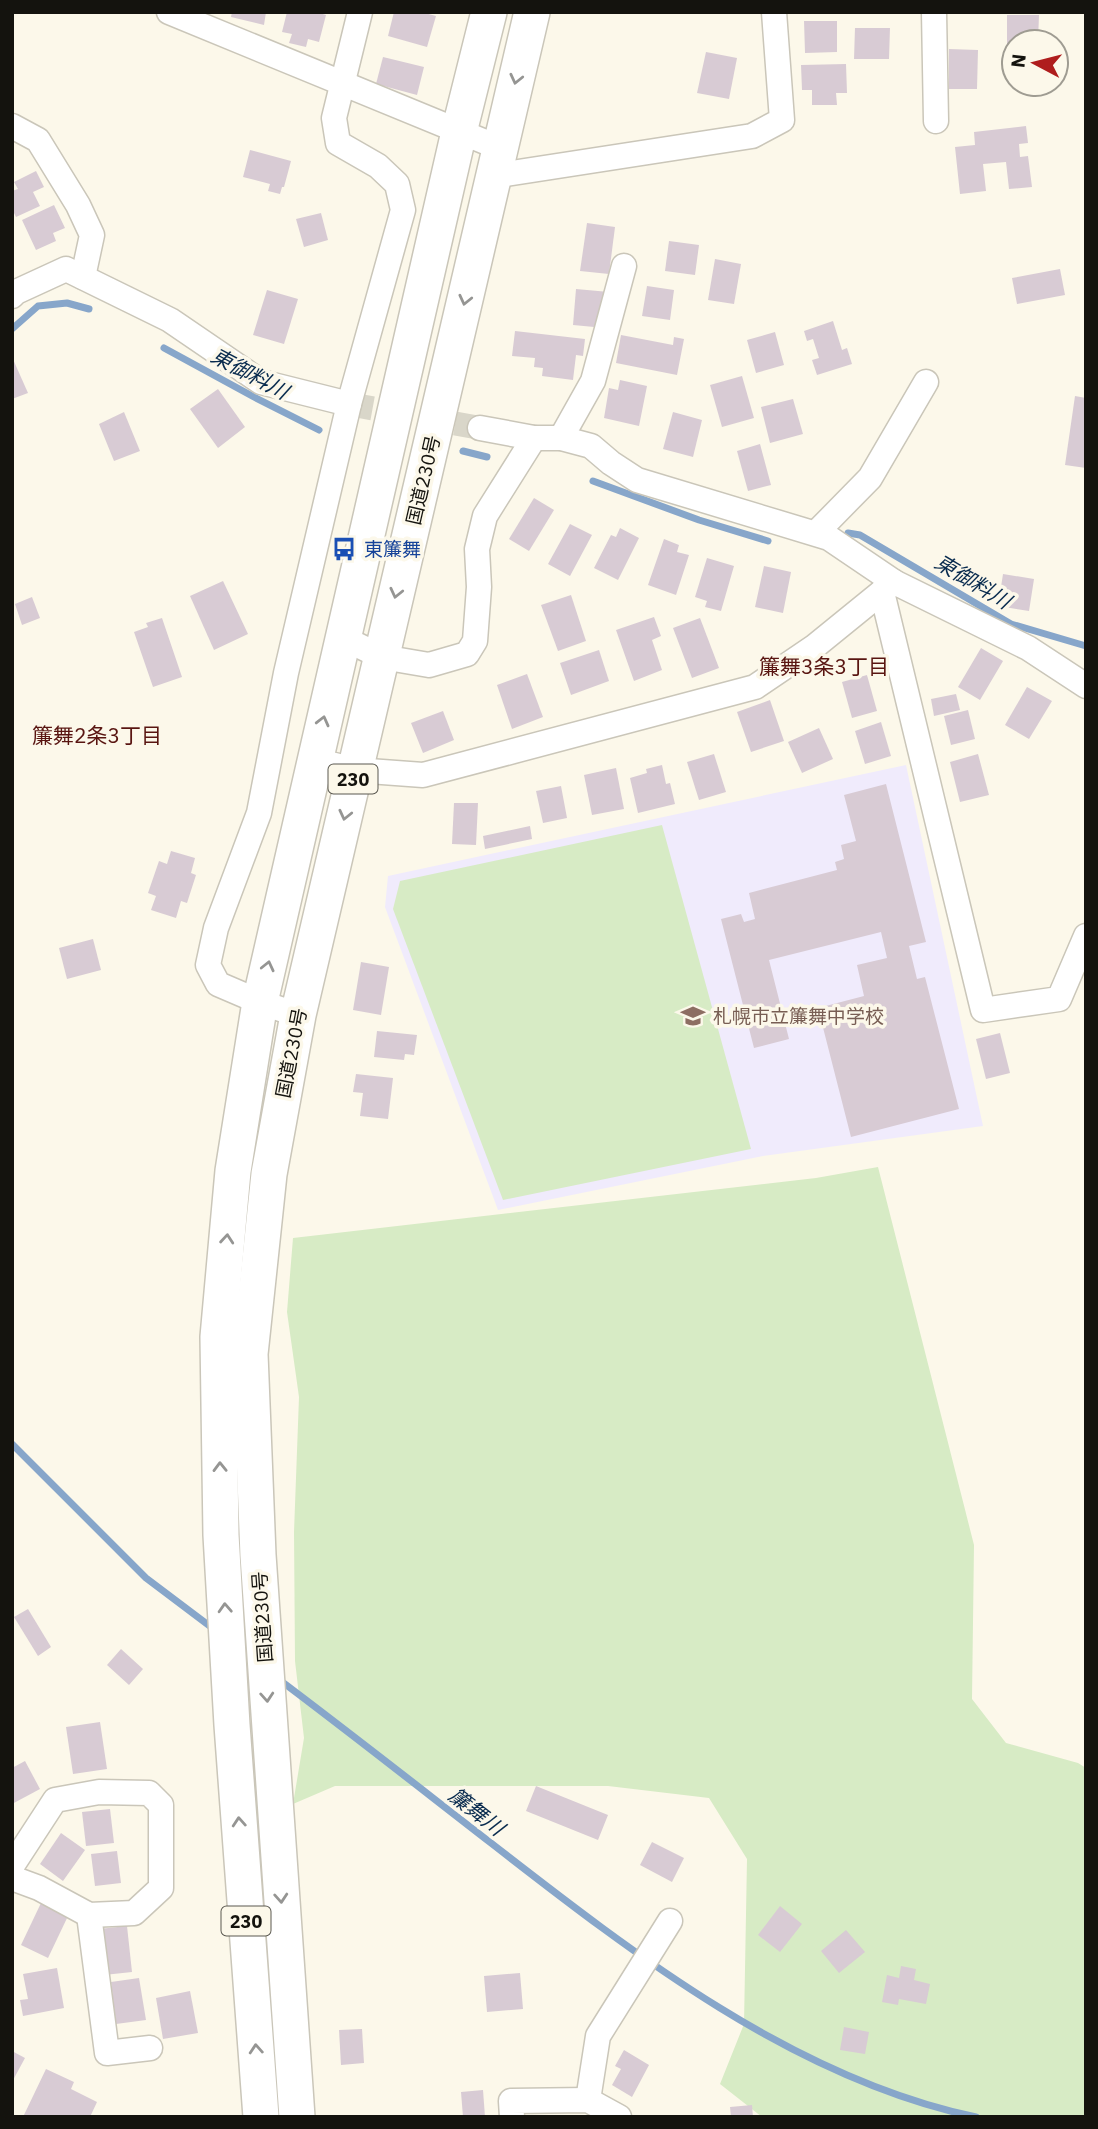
<svg xmlns="http://www.w3.org/2000/svg" width="1098" height="2129" font-family="'IBM Plex Sans','Noto Sans JP',sans-serif">
<rect width="100%" height="100%" fill="#fcf8ea"/>
<polygon fill="#f0ebfc" points="906,765 983,1126 763,1156 498,1210 385,907 388,876"/>
<g fill="#d7ebc5">
<polygon points="662,825 751,1149 503,1200 393,909 400,881"/>
<polygon points="878,1167 974,1545 972,1699 1006,1743 1078,1763 1086,1768 1086,2117 762,2117 720,2084 744,2024 747,1859 709,1798 608,1786 335,1786 293,1804 304,1738 295,1661 294,1532 299,1397 287,1312 293,1238 816,1178"/>
</g>
<g fill="none" stroke-linecap="round" stroke-linejoin="round">
<g stroke="#87a6ca" stroke-width="7">
<polyline points="12,329 38,306 67,303 89,309"/>
<polyline points="164,348 254,397 319,430"/>
<polyline points="463,451 487,457"/>
<polyline points="593,481 699,520 768,541"/>
<polyline points="848,533 860,535 1011,624 1086,646"/>
<polyline points="12,1444 146,1578 215,1630"/>
<path d="M277 1678C349 1732 420 1788 491 1843 635 1955 795 2079 976 2117"/>
</g>
</g>
<g fill="#d8cbd4">
<polygon points="232,12 266,12 264,25 231,17"/>
<polygon points="287,12 316,12 326,15 319,42 308,39 306,47 289,43 292,34 282,32"/>
<polygon points="394,12 421,12 436,16 427,47 388,36"/>
<polygon points="1007,15 1039,15 1038,42 1007,44"/>
<polygon points="804,21 837,21 837,52 805,53"/>
<polygon points="855,28 890,28 889,59 854,59"/>
<polygon points="949,49 978,50 977,89 949,89"/>
<polygon points="706,52 737,58 729,99 697,93"/>
<polygon points="383,57 424,67 417,95 376,84"/>
<polygon points="846,64 847,93 836,93 837,105 812,105 812,90 802,90 801,65"/>
<polygon points="1026,126 1028,143 1019,144 1020,157 1028,156 1032,187 1009,189 1006,162 983,164 986,191 960,194 955,147 975,145 974,132"/>
<polygon points="250,150 291,161 284,187 282,187 280,194 268,191 270,184 243,177"/>
<polygon points="36,171 44,187 33,192 40,206 16,217 12,209 12,191 18,189 14,182"/>
<polygon points="54,205 65,228 53,233 56,241 36,250 22,220"/>
<polygon points="321,213 328,240 304,247 296,219"/>
<polygon points="587,223 615,227 609,274 580,271"/>
<polygon points="669,241 699,245 695,275 665,271"/>
<polygon points="715,259 741,264 734,304 708,300"/>
<polygon points="1060,269 1065,295 1017,304 1012,278"/>
<polygon points="647,286 674,290 670,320 642,316"/>
<polygon points="576,289 609,292 605,328 573,325"/>
<polygon points="267,290 298,299 284,344 253,335"/>
<polygon points="833,321 842,350 847,348 852,364 817,375 812,360 819,358 813,339 807,341 804,331"/>
<polygon points="515,331 585,339 583,356 576,355 573,380 542,376 543,368 534,367 535,358 512,356"/>
<polygon points="775,332 784,365 756,373 747,340"/>
<polygon points="621,335 673,345 674,337 684,339 677,375 616,363"/>
<polygon points="12,357 28,393 12,399"/>
<polygon points="742,376 754,418 722,427 710,385"/>
<polygon points="620,380 647,386 639,426 604,418 609,388 618,390"/>
<polygon points="218,389 245,427 218,448 190,409"/>
<polygon points="1075,396 1086,398 1086,468 1065,465"/>
<polygon points="793,399 803,434 770,443 761,407"/>
<polygon points="124,412 140,451 114,461 99,424"/>
<polygon points="673,412 702,420 693,457 663,449"/>
<polygon points="760,444 771,485 748,491 737,451"/>
<polygon points="534,498 554,510 529,551 509,539"/>
<polygon points="570,524 592,535 570,576 548,564"/>
<polygon points="620,528 639,538 618,580 594,568 611,535 616,537"/>
<polygon points="664,539 679,545 677,552 689,555 676,595 648,585"/>
<polygon points="707,558 734,566 721,611 705,607 707,601 695,597"/>
<polygon points="764,566 791,572 783,613 755,607"/>
<polygon points="1003,574 1034,579 1029,611 998,606"/>
<polygon points="223,581 248,634 214,650 190,596"/>
<polygon points="571,595 586,641 558,651 541,605"/>
<polygon points="32,597 40,618 22,625 15,604"/>
<polygon points="654,617 661,636 652,640 662,670 634,681 616,630"/>
<polygon points="162,618 182,677 153,687 134,632 148,627 146,623"/>
<polygon points="700,618 719,668 692,678 673,628"/>
<polygon points="981,648 1003,661 980,700 958,687"/>
<polygon points="599,650 609,681 571,695 560,663"/>
<polygon points="527,674 543,717 512,729 497,685"/>
<polygon points="867,675 877,711 852,718 842,682"/>
<polygon points="1027,687 1052,701 1029,739 1005,725"/>
<polygon points="956,694 960,710 934,716 931,699"/>
<polygon points="770,700 784,741 751,752 737,712"/>
<polygon points="968,710 975,739 951,745 944,716"/>
<polygon points="443,711 454,740 423,753 411,723"/>
<polygon points="881,722 891,756 865,764 855,731"/>
<polygon points="819,728 833,759 802,773 788,742"/>
<polygon points="714,754 726,792 699,800 687,762"/>
<polygon points="978,754 989,795 960,802 950,762"/>
<polygon points="662,765 666,784 670,783 675,804 638,813 630,778 647,773 646,769"/>
<polygon points="616,768 624,809 592,815 584,775"/>
<polygon points="886,784 926,942 909,946 917,979 925,977 959,1109 851,1137 818,1008 864,996 857,965 887,958 881,932 769,960 789,1039 754,1048 721,919 741,914 744,922 755,919 749,893 837,870 835,862 844,859 841,845 856,841 844,795"/>
<polygon points="561,786 567,818 543,823 536,791"/>
<polygon points="454,803 478,803 476,845 452,844"/>
<polygon points="530,826 532,839 485,849 483,836"/>
<polygon points="171,851 195,858 191,873 196,875 187,903 181,901 176,918 151,910 156,896 148,893 159,861 167,864"/>
<polygon points="93,939 101,970 67,979 59,948"/>
<polygon points="361,962 389,967 381,1015 353,1010"/>
<polygon points="377,1031 417,1035 414,1055 405,1054 404,1060 374,1057"/>
<polygon points="1000,1033 1010,1073 986,1079 976,1039"/>
<polygon points="356,1074 393,1078 388,1119 360,1116 363,1093 353,1092"/>
<polygon points="28,1609 51,1647 38,1656 14,1617"/>
<polygon points="121,1649 143,1669 129,1685 107,1665"/>
<polygon points="100,1722 107,1769 73,1774 66,1727"/>
<polygon points="25,1761 40,1789 12,1804 12,1768"/>
<polygon points="536,1786 608,1815 598,1840 526,1811"/>
<polygon points="110,1809 114,1843 86,1846 82,1812"/>
<polygon points="61,1833 85,1850 63,1881 40,1864"/>
<polygon points="652,1842 684,1858 672,1882 640,1865"/>
<polygon points="117,1851 121,1883 95,1886 91,1854"/>
<polygon points="41,1903 68,1916 48,1958 21,1945"/>
<polygon points="780,1906 802,1924 780,1952 758,1935"/>
<polygon points="127,1926 132,1972 104,1975 99,1929"/>
<polygon points="846,1930 865,1952 839,1973 821,1951"/>
<polygon points="901,1966 916,1969 914,1980 930,1984 926,2004 899,1999 898,2005 882,2002 887,1975 899,1978"/>
<polygon points="57,1968 64,2008 23,2016 20,2000 28,1999 23,1974"/>
<polygon points="520,1973 523,2009 487,2012 484,1976"/>
<polygon points="139,1978 146,2020 116,2024 111,1982"/>
<polygon points="190,1991 198,2033 163,2039 156,1998"/>
<polygon points="844,2027 869,2032 865,2054 840,2050"/>
<polygon points="362,2029 364,2063 341,2065 339,2030"/>
<polygon points="624,2050 649,2065 632,2097 612,2085 621,2069 615,2066"/>
<polygon points="12,2051 25,2058 12,2082"/>
<polygon points="46,2069 74,2082 71,2089 97,2102 90,2117 23,2117"/>
<polygon points="483,2090 485,2117 463,2117 461,2092"/>
<polygon points="752,2105 753,2117 731,2117 730,2107"/>
</g>
<g fill="none" stroke-linecap="round" stroke-linejoin="round">
<polyline stroke="#d9d6c9" stroke-width="24" stroke-dasharray="24 12" stroke-linecap="butt" points="349,404 480,428"/>
<g stroke="#cac6b9" stroke-width="27">
<g id="minor">
<polyline points="169,12 500,148"/>
<polyline points="934,12 936,121"/>
<polyline points="12,126 38,140 78,205 92,235 83,277"/>
<polyline points="493,176 752,136 782,120 774,12"/>
<polyline points="12,296 16,292 66,269 170,320 261,382 349,404"/>
<polyline points="480,428 534,438 561,438 591,446 611,463 637,480 829,538 894,582 1028,648 1086,686"/>
<polyline points="561,438 593,381 624,266"/>
<polyline points="816,533 870,478 926,382"/>
<polyline points="882,592 983,1010 1059,999 1086,936"/>
<polyline points="343,638 382,657 429,665 467,654 475,641 479,587 477,549 485,516 534,438"/>
<polyline points="314,760 355,770 423,775 755,687 814,647 894,582"/>
<polyline points="298,1015 260,1002 218,984 208,965 216,928 259,813 286,673 349,404 403,210 397,184 378,166 338,143 334,118 360,12"/>
<polyline points="12,1866 55,1800 99,1792 149,1793 161,1805 161,1888 134,1913 89,1915 39,1888 12,1878"/>
<polyline points="89,1915 107,2053 150,2048"/>
<polyline points="588,2100 598,2036 670,1921"/>
<polyline points="512,2117 511,2101 588,2100 619,2117"/>
</g>
</g>
<g stroke="#cac6b9" stroke-width="38">
<g id="highway">
<polyline points="261,2117 232,1725 221,1535 218,1337 233,1171 260,1002 459,132 489,12"/>
<polyline points="297,2117 258,1555 250,1354 269,1174 298,1015 532,12"/>
</g>
</g>
<use href="#minor" stroke="#fff" stroke-width="24"/>
<use href="#highway" stroke="#fff" stroke-width="35"/>
</g>
<defs><path id="oneway-chevron" d="M-2-3.5L2.5 0L-2 3.5" fill="none" stroke-width="1.6" stroke-linecap="round" stroke-linejoin="round" transform="scale(1.75)"/></defs>
<g stroke="#959593">
<use href="#oneway-chevron" transform="translate(516 79) rotate(103)"/>
<use href="#oneway-chevron" transform="translate(465 300) rotate(103)"/>
<use href="#oneway-chevron" transform="translate(396 593) rotate(103)"/>
<use href="#oneway-chevron" transform="translate(323 721) rotate(-76)"/>
<use href="#oneway-chevron" transform="translate(345 815) rotate(103)"/>
<use href="#oneway-chevron" transform="translate(268 966) rotate(-77)"/>
<use href="#oneway-chevron" transform="translate(227 1239) rotate(-85)"/>
<use href="#oneway-chevron" transform="translate(220 1467) rotate(-91)"/>
<use href="#oneway-chevron" transform="translate(225 1608) rotate(-93)"/>
<use href="#oneway-chevron" transform="translate(267 1697) rotate(86)"/>
<use href="#oneway-chevron" transform="translate(239 1822) rotate(-94)"/>
<use href="#oneway-chevron" transform="translate(281 1898) rotate(86)"/>
<use href="#oneway-chevron" transform="translate(256 2049) rotate(-94)"/>
</g>
<defs>
<g id="bus-bare" transform="scale(1.89)"><path d="M-5-6H5V4H4V6H2V4H-2V6H-4V4H-5ZM-3.5-4V0h7V-4ZM-3.5 1.2v1.5H-2V1.2ZM2 1.2v1.5H3.5V1.2Z" fill="#1a4fb4" stroke="#fcf8ea" stroke-width="2.5" paint-order="stroke"/></g>
<g id="school-bare" transform="scale(1.89)"><path d="M0-5L7-2L0 1L-7-2ZM-4 1L0 2.5L4 1V4Q0 6-4 4Z" fill="#8d6e63" stroke="#fcf8ea" stroke-width="2.5" paint-order="stroke"/></g>
</defs>
<g fill-rule="evenodd">
<use href="#bus-bare" x="344" y="549"/>
<use href="#school-bare" x="693" y="1016"/>
</g>
<g text-anchor="middle" dominant-baseline="central" stroke-width="7" stroke-linejoin="round" paint-order="stroke">
<g fill="#fcf8ea" stroke="#5a5850" stroke-width="2">
<rect x="328.5" y="764.5" width="49" height="29" rx="5"/>
<rect x="221.5" y="1906.5" width="49" height="29" rx="5"/>
</g>
<g font-size="18" font-weight="bold" fill="#14130e">
<text x="353" y="779">230</text>
<text x="246" y="1921">230</text>
</g>
<g font-size="19" fill="#14130e" stroke="#fcf8ea">
<text transform="translate(423 480) rotate(-77)">国道230号</text>
<text transform="translate(291 1053) rotate(-79)">国道230号</text>
<text transform="translate(262 1617) rotate(-94)">国道230号</text>
</g>
<g font-size="19" fill="#164399" stroke="#fcf8ea" text-anchor="start">
<text x="364" y="549">東簾舞</text>
</g>
<g font-size="19" fill="#785e54" stroke="#fcf8ea" text-anchor="start">
<text x="713" y="1016">札幌市立簾舞中学校</text>
</g>
<g font-size="21" font-style="italic" fill="#092b4e" stroke="#fcf8ea">
<text transform="translate(250 373) rotate(28)">東御料川</text>
<text transform="translate(973 581) rotate(31)">東御料川</text>
<text transform="translate(477 1811) rotate(38)">簾舞川</text>
</g>
<g font-size="21" fill="#591511" stroke="#fcf8ea">
<text x="824" y="666">簾舞3条3丁目</text>
<text x="97" y="735">簾舞2条3丁目</text>
</g>
</g>
<rect width="1098" height="2129" fill="none" stroke="#14130e" stroke-width="28"/>
<g transform="translate(1035 63) rotate(277)"><circle r="33" fill="#fcf8ea" stroke="#9f9c92" stroke-width="2"/>
<path d="M0-5L12 26L0 18L-12 26Z" fill="#af1d1d"/>
<text y="-10" font-size="19" font-weight="bold" text-anchor="middle" fill="#14130e">N</text>
</g>
</svg>
